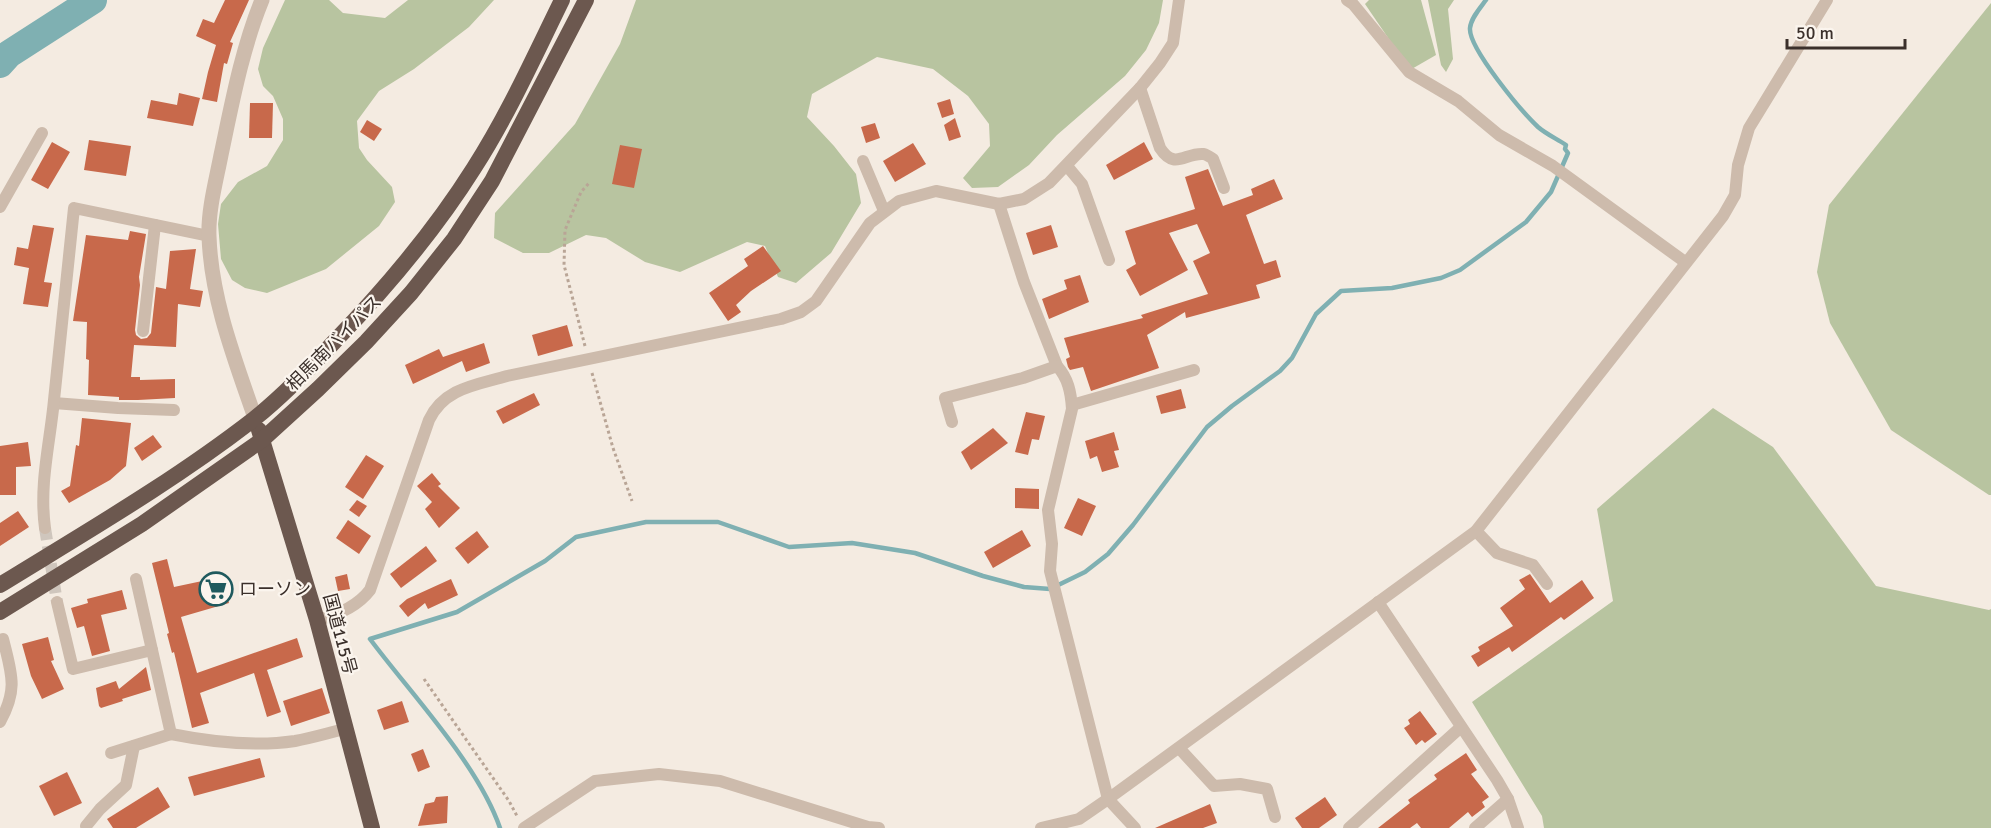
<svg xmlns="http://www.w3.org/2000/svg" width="1991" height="828" font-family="Signika,'Noto Sans JP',sans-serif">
<rect width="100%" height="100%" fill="#f4ebe1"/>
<g fill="#b8c4a0">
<polygon points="285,0 329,0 343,13 385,18 408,0 494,0 469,27 414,69 379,91 357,121 359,148 367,160 392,187 395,202 379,226 326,269 267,293 245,288 232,280 221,259 218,224 221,204 238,182 267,166 283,140 283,119 273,96 263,86 258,69 263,48"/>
<polygon points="636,0 1163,0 1159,23 1146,50 1125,76 1057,135 1029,165 998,187 972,188 963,178 990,146 989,124 968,96 933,69 877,57 812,94 807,117 834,146 856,174 861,203 831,253 796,283 778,277 765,246 747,242 680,272 645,262 606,238 586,235 549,253 523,253 494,238 495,213 575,124 620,44"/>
<polygon points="1369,0 1421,0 1436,55 1410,70 1365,4"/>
<polygon points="1428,0 1454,0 1448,9 1453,59 1446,72 1441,65"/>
<polygon points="1991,3 1991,495 1989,495 1891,430 1830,323 1817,272 1829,205"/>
<polygon points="1713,408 1773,447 1876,586 1989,610 1991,609 1991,828 1544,828 1542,816 1472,702 1613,601 1597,509"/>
</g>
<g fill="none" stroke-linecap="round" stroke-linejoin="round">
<path stroke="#7fb0b2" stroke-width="4.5" d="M500 828C478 764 411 694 370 639L457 612 545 561 576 537 646 522H718L789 547 852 543 915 553 983 576 1024 587 1050 589 1085 572 1108 554 1133 525 1207 427 1232 406 1280 371 1292 358 1316 314 1341 291 1392 288 1441 278 1460 270 1526 222 1551 192 1568 153 1565 149 1566 145C1557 139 1546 134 1538 127 1523 113 1468 48 1470 28 1471 18 1480 8 1486 0"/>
<polyline stroke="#7fb0b2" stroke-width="28" points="0,64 9,54 93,0"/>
</g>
<g fill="#c8694b">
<polygon points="225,0 249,0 230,42 233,43 227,64 224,63 217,102 202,99 208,72 216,45 196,36 203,19 214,23"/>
<polygon points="179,93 200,98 193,126 147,118 151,100 177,105"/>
<polygon points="950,99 954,114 942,118 937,103"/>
<polygon points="250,103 273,103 272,138 249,138"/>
<polygon points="955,118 961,137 949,141 944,125"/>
<polygon points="367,120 382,129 374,141 360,132"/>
<polygon points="875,123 880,138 866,143 861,127"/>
<polygon points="89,140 131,146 126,176 84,170"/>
<polygon points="52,142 70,152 48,189 31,180"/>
<polygon points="1144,142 1153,159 1114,180 1106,165"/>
<polygon points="913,143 926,164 895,182 883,161"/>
<polygon points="620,145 642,149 634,188 612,184"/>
<polygon points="1208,169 1223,206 1253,195 1251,189 1274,179 1283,199 1246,215 1264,264 1276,260 1281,277 1256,285 1260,298 1186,318 1185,312 1147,335 1159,368 1091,391 1083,367 1070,370 1068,367 1066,359 1070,357 1064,338 1143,318 1141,315 1208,294 1193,261 1210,253 1197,224 1169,233 1188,270 1140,296 1126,270 1136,264 1125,231 1195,209 1185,177"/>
<polygon points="33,225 54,228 44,282 52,283 48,307 23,304 29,268 14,265 17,247 28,249"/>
<polygon points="1051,225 1058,247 1033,255 1026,233"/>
<polygon points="130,231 146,234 139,277 140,285 135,330 136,335 141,339 147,338 151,333 156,287 166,289 170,251 196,249 190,289 203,291 200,307 178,304 176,347 134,345 131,377 140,377 140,380 175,379 175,398 138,400 119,400 119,397 88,395 89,360 86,359 87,322 73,321 86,235 128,240"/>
<polygon points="763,246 781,271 751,291 736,305 741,312 728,321 709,293 748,266 744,259"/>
<polygon points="1080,275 1089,302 1049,319 1042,299 1067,289 1064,280"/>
<polygon points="567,325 573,346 538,356 532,335"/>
<polygon points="484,343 490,363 466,372 462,361 413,384 405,365 439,349 443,357"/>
<polygon points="1181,389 1186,408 1161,414 1156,396"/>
<polygon points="534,393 540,405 503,424 496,411"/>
<polygon points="1026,412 1045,416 1039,440 1032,439 1028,455 1015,452"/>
<polygon points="82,418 131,423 126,466 110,480 69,503 61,491 70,486 76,445 79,446"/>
<polygon points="993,428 1008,443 971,470 961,452"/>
<polygon points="1114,432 1119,450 1114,451 1119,467 1102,472 1097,456 1090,459 1085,441"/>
<polygon points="153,435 162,447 142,461 134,448"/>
<polygon points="28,442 31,466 16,467 16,495 0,495 0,446"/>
<polygon points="366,455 384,466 363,499 345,487"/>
<polygon points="432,473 441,484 438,486 460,508 439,528 425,509 432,502 417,486"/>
<polygon points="1015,488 1039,489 1039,509 1015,508"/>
<polygon points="1078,498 1096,506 1082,536 1064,528"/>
<polygon points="357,500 367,506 359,517 349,510"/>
<polygon points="18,511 29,527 0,546 0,523"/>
<polygon points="348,520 371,536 359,554 336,538"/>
<polygon points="1022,530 1031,546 993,568 984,552"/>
<polygon points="477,531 489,547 468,564 455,548"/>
<polygon points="426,546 437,561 401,588 390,574"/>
<polygon points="167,559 174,587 221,577 229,603 181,617 197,673 297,638 303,657 267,670 281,712 267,717 254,673 200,693 209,723 192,728 174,652 172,653 167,634 169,633 152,563"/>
<polygon points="347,574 350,589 338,591 335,577"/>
<polygon points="1530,574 1550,603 1582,580 1594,598 1564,620 1561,617 1512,652 1509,647 1478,667 1471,656 1480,651 1478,647 1513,626 1500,608 1525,589 1519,580"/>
<polygon points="451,579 458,595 428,609 425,603 408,617 399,606 407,599"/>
<polygon points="122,590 127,609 101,615 110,651 92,656 84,626 77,628 71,608 88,603 87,599"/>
<polygon points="48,637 54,660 51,661 64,689 42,699 31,676 22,644"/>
<polygon points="146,667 151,690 122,699 123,701 101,708 99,706 96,688 116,681 119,689"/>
<polygon points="322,688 330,713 291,726 283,701"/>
<polygon points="402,701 409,722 384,730 377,710"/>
<polygon points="1420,711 1437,734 1425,743 1422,740 1416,745 1404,728 1410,724 1408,720"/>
<polygon points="423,749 430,767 418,772 411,754"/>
<polygon points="1466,753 1477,770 1471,774 1489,797 1482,802 1485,807 1472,817 1468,812 1449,828 1421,828 1417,823 1410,828 1378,828 1410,803 1408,800 1437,779 1434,775"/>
<polygon points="260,758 265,777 194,796 188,777"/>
<polygon points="67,772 82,803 54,816 39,786"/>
<polygon points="158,787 170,807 136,828 113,828 107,819"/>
<polygon points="448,796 447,823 418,826 425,804 434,802 436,797"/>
<polygon points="1325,797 1337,815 1319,828 1302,828 1295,818"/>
<polygon points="1210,804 1217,823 1203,828 1155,828"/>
</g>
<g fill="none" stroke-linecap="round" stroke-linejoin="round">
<polyline stroke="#cfc6bd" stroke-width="12" stroke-dasharray="12 6" stroke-linecap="butt" points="45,528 57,602"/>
<g stroke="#b9a596" stroke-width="3" stroke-dasharray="3 3" stroke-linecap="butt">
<polyline points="585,346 564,265 565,230 581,192 589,183"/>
<polyline points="592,373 613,448 632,501"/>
<polyline points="424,679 509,801 517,816"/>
</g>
<g stroke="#cdbbac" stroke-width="12">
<polyline points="1347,0 1353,4 1409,72 1458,101 1499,135 1553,166 1685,262"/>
<path d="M1140 88 1160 148C1175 171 1185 152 1204 154 1205 154 1212 158 1213 159L1224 188"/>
<polyline points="863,161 884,211"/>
<polyline points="1067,166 1082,184 1109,260"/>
<path d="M999 204 1024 282 1057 366C1068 378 1071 392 1072 409L1048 510 1052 544 1050 571 1108 799 1135 828"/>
<polyline points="0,207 42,133"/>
<polyline points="143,331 155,225"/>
<polyline points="54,403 118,408 174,410"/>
<polyline points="1072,405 1194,370"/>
<polyline points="952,422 945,398 1023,378 1057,366"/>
<path d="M45 528C39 484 50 443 54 400 61 336 67 272 74 208L209 236"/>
<polyline points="1476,531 1497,553 1533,565 1547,584"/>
<polyline points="136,579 152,650"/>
<path d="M57 602 73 669 152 650 171 734C211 742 255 747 295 741 312 738 328 733 345 729"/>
<polyline points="1378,602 1497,780 1508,799 1518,828"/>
<path d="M317 620C338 615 357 607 370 590L429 420C444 388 476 385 507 376L781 319 801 312 816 301 870 223 899 201 936 191 999 204 1024 199 1049 183 1140 88 1160 63 1173 43 1179 0"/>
<path d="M0 722C18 689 12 675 3 639"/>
<polyline points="1179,748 1214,786 1240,784 1267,789 1275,817"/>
<polyline points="111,753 171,734"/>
<polyline points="86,826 100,809 126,785 134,746"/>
<polyline points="524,828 595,781 659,774 720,781 868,827 879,828"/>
<polyline points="1041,828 1079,819 1108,799 1476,531 1723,216 1735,195 1738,165 1749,128 1827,0"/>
<polyline points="1349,828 1461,727"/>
<polyline points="1475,828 1508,799"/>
</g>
<path stroke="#cdbbac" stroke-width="15" d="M255 418C235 360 211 299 209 236 208 210 216 181 221 155 232 103 242 49 262 0"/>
<g stroke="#6c584f" stroke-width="16">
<polyline points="259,430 317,620 372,828"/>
<path d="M0 585C86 532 174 481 254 419 283 396 310 368 335 341 386 288 435 230 474 168 508 115 534 57 562 0"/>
<polyline points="0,612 142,524 262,440 318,389 366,342 411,293 454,239 492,181 586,0"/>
</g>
</g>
<defs>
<g id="supermarket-ring" transform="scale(1.725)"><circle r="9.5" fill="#fbf5ee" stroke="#1f5a5e" stroke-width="1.5"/><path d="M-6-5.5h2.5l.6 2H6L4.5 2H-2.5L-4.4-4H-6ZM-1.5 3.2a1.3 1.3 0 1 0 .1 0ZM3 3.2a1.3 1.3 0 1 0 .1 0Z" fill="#1f5a5e"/></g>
</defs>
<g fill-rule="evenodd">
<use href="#supermarket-ring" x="216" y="589"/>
</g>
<g text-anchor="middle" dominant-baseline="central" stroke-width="4.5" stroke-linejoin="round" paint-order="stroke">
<g font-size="18" fill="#3b302b" stroke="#fbf5ee">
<text transform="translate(334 343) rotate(-45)">相馬南バイパス</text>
<text transform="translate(340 634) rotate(75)">国道115号</text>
</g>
<g font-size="18" fill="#3b302b" stroke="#fbf5ee" text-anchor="start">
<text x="239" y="589">ローソン</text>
</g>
</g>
<path d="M1787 39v9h118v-9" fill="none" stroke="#3b302b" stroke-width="3"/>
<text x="1796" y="39" font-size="18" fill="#3b302b" stroke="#fbf5ee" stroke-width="4.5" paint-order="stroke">50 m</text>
</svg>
